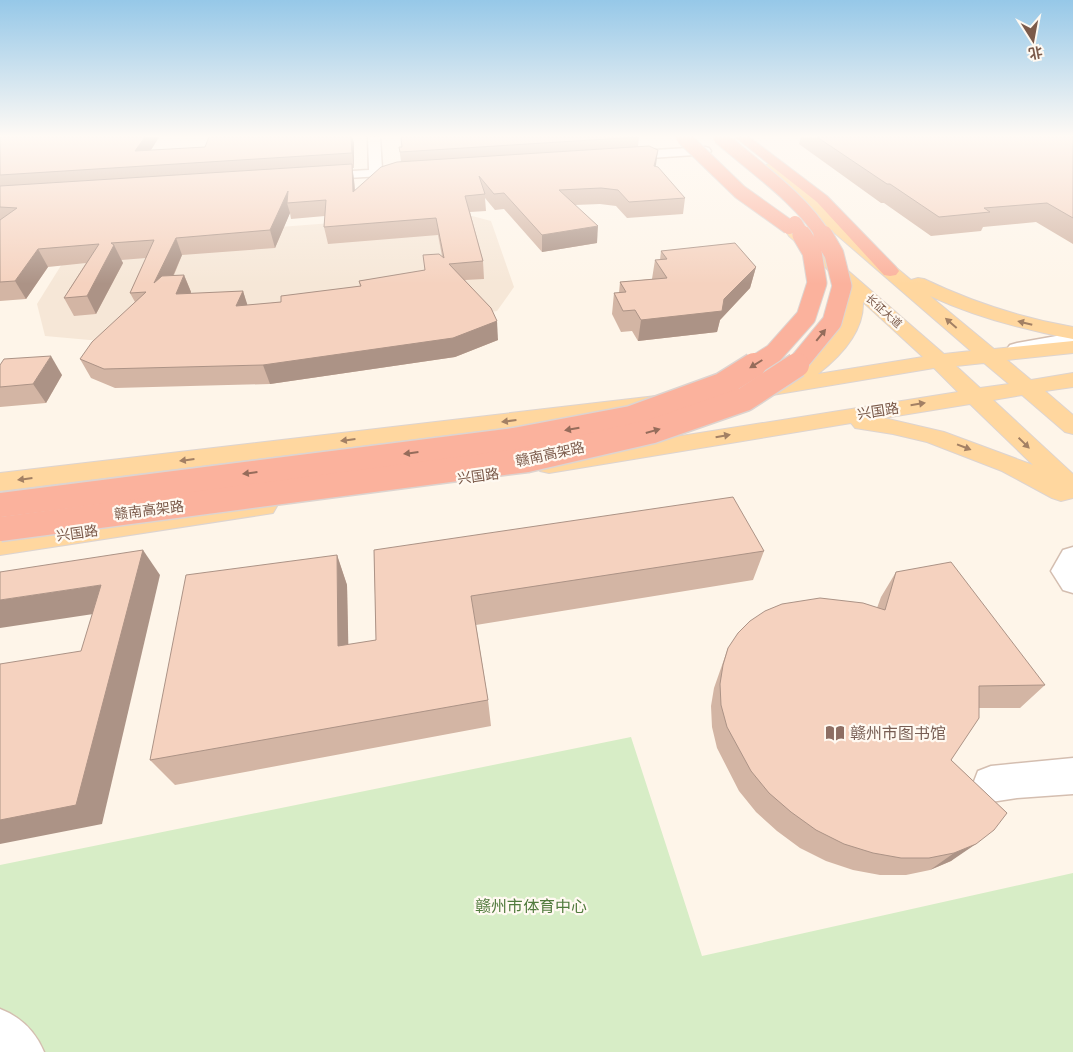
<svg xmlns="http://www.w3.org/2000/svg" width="1073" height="1052" font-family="Quicksand,'Noto Sans SC',sans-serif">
<rect width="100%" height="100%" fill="#fef5e9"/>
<polygon fill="#f6e7d7" points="461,213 491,221 514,287 497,311 344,337 179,348 45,336 37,304 75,243"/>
<polygon fill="#d7edc6" points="631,737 702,956 1073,873 1073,1052 0,1052 0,865"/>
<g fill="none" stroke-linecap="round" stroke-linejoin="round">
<g stroke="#d4beb0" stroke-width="3">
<g id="minor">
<polygon points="368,137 380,137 382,169 415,168 417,171 415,174 314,180 312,177 314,174 319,173 369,170"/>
<polygon points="705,147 709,148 711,151 709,154 621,160 615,156 621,152"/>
<polygon points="1073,333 1073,345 1017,355 1010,353 1007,349 1010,345 1017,343"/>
<polygon points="1073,547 1073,593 1063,590 1051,571 1063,550"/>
<polygon points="1073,758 1073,794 1017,798 991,802 978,797 973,784 978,771 991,766"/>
<path d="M0 1009C21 1017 35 1031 44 1052H0Z"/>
</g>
</g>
<g stroke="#ddd4d0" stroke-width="2">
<g id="major">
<path d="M768 164 773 165 911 280 918 278 924 279C972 302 1021 318 1073 327V339C1024 330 976 317 930 296L994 349 1073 341V353L1007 360 1031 380 1073 373V387L1045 391 1073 415V434L1065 432 1022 395 993 400 1073 474V498L1061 501 1052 498 1002 471 927 442 893 434 855 428 851 423 549 473 540 471 536 465 540 459 549 457 958 392 934 368 749 399 741 397 738 392 741 387C753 384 767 384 779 380 783 379 787 375 792 373 821 355 857 321 840 283 836 274 799 245 789 236L787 233 789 230H801L944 354 971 351 763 171 761 168ZM863 302 923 357 818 374C840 357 864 332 863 302ZM984 363 1009 384 980 388 956 366ZM970 404 1033 465 944 432 884 418Z"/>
<polygon points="656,396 664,398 667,403 664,408 0,491 0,473"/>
<polygon points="264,497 273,499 277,506 273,513 0,555 0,533"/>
</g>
</g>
<g stroke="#ddd4d0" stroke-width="2">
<polygon id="highway" points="735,137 749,137 827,196 896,267 899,271 896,275 890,276 884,275 817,202"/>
</g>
<use href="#minor" fill="#fff" fill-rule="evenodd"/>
<use href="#major" fill="#ffd79f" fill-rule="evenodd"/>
<use href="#highway" fill="#fbb29d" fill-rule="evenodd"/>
<g stroke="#ddd4d0" stroke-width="16" stroke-linecap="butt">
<g id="highway-bridge-far2">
<polyline points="683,137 740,192 789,227"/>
<path d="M720 137C752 165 803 200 824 237"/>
<polyline points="795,223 803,237"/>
</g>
</g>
<g stroke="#ddd4d0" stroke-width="21" stroke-linecap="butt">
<g id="highway-bridge-far1">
<polyline points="752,367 774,353 806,317 817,283 812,252 802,235"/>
<polyline points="795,367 832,322 842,286 834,254 823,235"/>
</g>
</g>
<g stroke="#ddd4d0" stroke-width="27" stroke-linecap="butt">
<g id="highway-bridge">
<polyline points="0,505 514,440 631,418 722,385 754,365"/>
<polyline points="0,529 527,460 653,431 745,399 797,365"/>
</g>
</g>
<use href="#highway-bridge-far2" stroke="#fbb29d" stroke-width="14"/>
<use href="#highway-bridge-far1" stroke="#fbb29d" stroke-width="19"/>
<use href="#highway-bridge" stroke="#fbb29d" stroke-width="24"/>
</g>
<g fill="#d3b5a4" fill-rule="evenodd">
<path d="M1 137H159L151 150 205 147 209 137H352L354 143V168H352L354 180 355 190 401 161 399 147 639 137 638 146 655 167 685 198 683 214 627 218 616 206 600 204 575 205 597 243 542 252 504 209 495 210 485 198 486 211 470 212 483 261 484 279 465 280 498 340 455 357 270 384 115 388 91 378 80 359 135 302 130 293 146 258 121 260 123 263 96 314 74 316 64 298 86 263 48 267 26 299 0 301V138ZM290 213 291 219 325 216 324 227 328 244 438 235 442 256 425 271 359 281 360 286 281 302 247 305 243 291 191 294V292L184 275H174L182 255 275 248Z"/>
<polygon points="801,137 1073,137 1073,244 1036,222 983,227 981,231 931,236 884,203 881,203 799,144"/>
<polygon points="661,251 756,267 750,288 720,320 717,332 638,341 632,331 621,332 612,314 614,293 619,293 620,282 652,279 655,260 660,260"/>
<polygon points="0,365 62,375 46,403 0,407"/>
<polygon points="374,550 764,551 753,580 476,625 488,700 491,726 175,785 150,760 337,555 347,585 348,645 376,640"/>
<polygon points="896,572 1045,685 1020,708 979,708 951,760 1007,813 951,861 930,870 906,875 880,875 853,870 826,861 800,848 777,831 756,812 739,791 717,748 712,727 711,706 714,688 728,648 877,608 881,597"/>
</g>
<g fill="#ac9386">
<polygon points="145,137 159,137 141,166 135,151"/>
<polygon points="351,137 352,137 354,143 354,168 352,153"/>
<polygon points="658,150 656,165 652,182 654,166"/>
<polygon points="352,164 354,180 356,208 353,192"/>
<polygon points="288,191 287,203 290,213 275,248 270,230"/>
<polygon points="598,226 597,243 542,252 542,235"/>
<polygon points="176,238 182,255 162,301 154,283"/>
<polygon points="114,245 123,263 96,314 87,296"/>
<polygon points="38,249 48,267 26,299 15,281"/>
<polygon points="756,267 750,288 720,320 717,332 638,341 641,320 724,299"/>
<polygon points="184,275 191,292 184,312 176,294"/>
<polygon points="243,291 249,310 236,306"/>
<polygon points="497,321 498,340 455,357 270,384 263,365"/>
<polygon points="51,356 62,375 46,403 33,384"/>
<polygon points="143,550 160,575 102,824 0,844 0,820"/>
<polygon points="337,555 347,585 349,674 338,646"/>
<polygon points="101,585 120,610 0,628 0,600"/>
<polygon points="976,844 951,861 930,870 954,853"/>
</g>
<g fill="#f5d2bf" stroke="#ac9386" fill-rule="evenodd">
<polygon points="1,137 145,137 135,151 205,147 209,137 351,137 352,153 0,175 0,138"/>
<polygon points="401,137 639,137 400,152 399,147 402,147"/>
<polygon points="817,137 1073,137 1073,218 1047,203 984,208 990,212 939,217 890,184 887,184"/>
<path d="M649 146 658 150 654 166 658 167 685 198 629 202 618 190 601 188 559 190 598 226 542 235 504 193 494 194 479 176 485 194 465 196 483 261 449 264 491 308 497 321 453 338 263 365 104 369 80 359 92 342 146 292 130 293 154 240 111 243 114 245 87 296 64 298 99 244 38 249 15 281 0 282V220L17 208 0 207V186L352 164 353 192 381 167 397 162ZM288 191 287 203 326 200 324 227 436 218 444 258 439 254 423 255 425 270 359 281 361 286 281 296V302L236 306 243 291 176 294 184 275 162 276 154 283 176 238 270 230Z"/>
<polygon points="735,243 756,267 724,299 722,311 641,320 635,310 623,311 614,293 626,292 620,282 667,278 655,260 667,259 661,251"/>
<polygon points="51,356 33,384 0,387 0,365 4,359"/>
<polygon points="733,497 764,551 471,596 488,700 150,760 186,575 337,555 338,646 376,640 374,550"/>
<polygon points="143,550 76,805 0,820 0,664 81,651 101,585 0,600 0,572"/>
<polygon points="951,562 1045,685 979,686 979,718 951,760 1007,813 994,830 976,844 954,853 929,858 901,858 873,853 844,844 816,830 791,812 769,793 751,771 727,727 721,705 720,684 723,665 728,648 738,633 750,621 765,611 782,604 820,598 863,603 885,610 896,572"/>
</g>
<defs><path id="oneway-solid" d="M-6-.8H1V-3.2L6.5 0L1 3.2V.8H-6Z" transform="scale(1.25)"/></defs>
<g fill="#a38064">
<use href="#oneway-solid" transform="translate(951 323) rotate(-139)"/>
<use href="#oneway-solid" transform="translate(1025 323) rotate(-166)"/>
<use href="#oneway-solid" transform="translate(918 404) rotate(-9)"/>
<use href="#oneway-solid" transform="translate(509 421) rotate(173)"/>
<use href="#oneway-solid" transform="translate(723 436) rotate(-10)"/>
<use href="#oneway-solid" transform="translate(348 440) rotate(173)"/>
<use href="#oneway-solid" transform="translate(1024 443) rotate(44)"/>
<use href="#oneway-solid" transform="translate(964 447) rotate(21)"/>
<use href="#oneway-solid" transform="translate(187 460) rotate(173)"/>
<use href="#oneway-solid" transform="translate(25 479) rotate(173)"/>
</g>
<g fill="#956c5b">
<use href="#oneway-solid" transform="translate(821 335) rotate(-51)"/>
<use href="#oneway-solid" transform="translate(756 364) rotate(148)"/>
<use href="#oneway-solid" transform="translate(572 429) rotate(170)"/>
<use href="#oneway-solid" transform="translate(653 431) rotate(-16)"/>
<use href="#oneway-solid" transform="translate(411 453) rotate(173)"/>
<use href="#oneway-solid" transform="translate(250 473) rotate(173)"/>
</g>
<linearGradient id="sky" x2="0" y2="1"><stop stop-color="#96c8e8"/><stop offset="0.48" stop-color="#fffaf5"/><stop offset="1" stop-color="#fffaf5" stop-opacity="0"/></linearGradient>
<rect width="1073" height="284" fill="url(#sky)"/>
<defs>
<g id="library-bare" transform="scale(1.5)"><path d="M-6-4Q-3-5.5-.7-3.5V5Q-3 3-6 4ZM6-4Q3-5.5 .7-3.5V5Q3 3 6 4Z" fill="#8d6e63" stroke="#fff9f1" stroke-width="2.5" paint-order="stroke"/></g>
</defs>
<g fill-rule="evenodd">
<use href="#library-bare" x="835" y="733"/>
</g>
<g text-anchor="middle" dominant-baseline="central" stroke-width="4.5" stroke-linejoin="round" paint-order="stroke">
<g font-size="11" fill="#7b5a4a" stroke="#fff9f1">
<text transform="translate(884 311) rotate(42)">长征大道</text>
</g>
<g font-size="14" fill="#7b5a4a" stroke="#fff9f1">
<text transform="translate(878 411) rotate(-9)">兴国路</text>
<text transform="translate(550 454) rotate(-12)">赣南高架路</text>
<text transform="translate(478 476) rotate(-8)">兴国路</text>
<text transform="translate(149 510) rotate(-7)">赣南高架路</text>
<text transform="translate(77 533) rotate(-8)">兴国路</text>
</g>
<g font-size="16" fill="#785e54" stroke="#fff9f1" text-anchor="start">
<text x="850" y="733">赣州市图书馆</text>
</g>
<g font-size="16" fill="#527b3e" stroke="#fff9f1">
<text x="531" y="906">赣州市体育中心</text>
</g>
</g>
<g transform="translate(1033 40) rotate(169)" stroke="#fff9f1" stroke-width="4" paint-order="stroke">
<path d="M0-4L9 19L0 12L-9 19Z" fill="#7b5a4a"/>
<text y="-8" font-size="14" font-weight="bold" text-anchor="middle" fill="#7b5a4a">北</text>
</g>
</svg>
